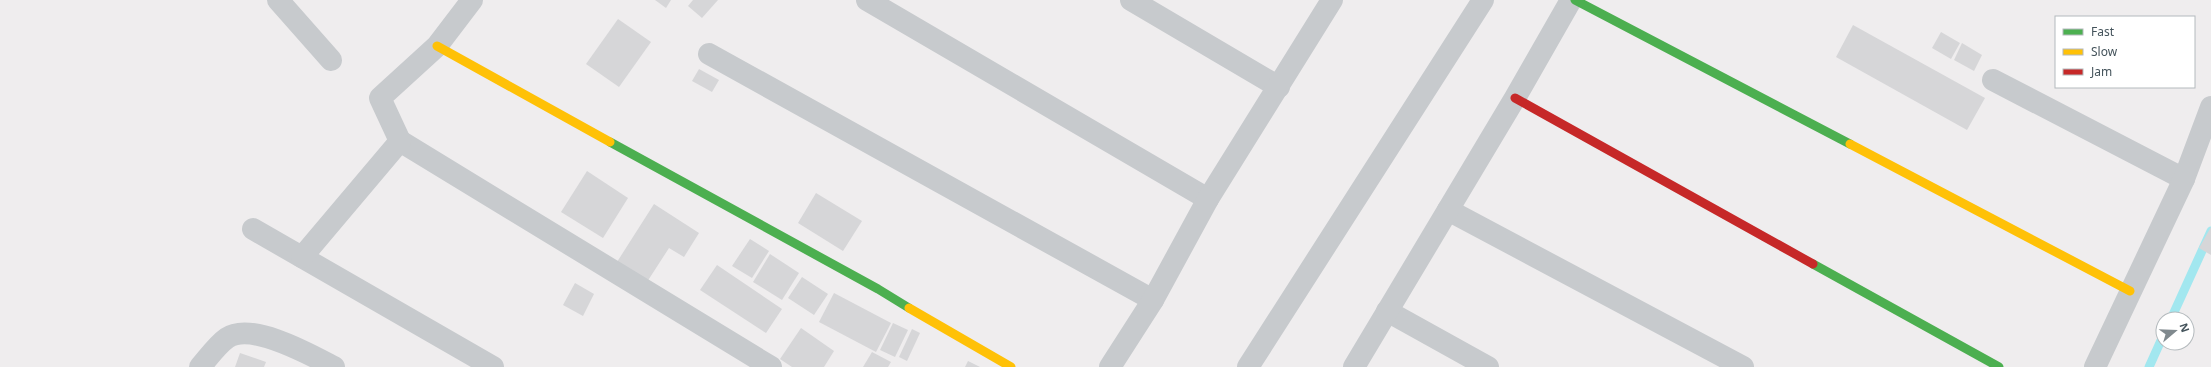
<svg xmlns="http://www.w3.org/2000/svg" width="2211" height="367" font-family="'Noto Sans',sans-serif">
<rect width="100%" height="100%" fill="#efedee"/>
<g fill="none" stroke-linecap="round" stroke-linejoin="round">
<g stroke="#a2e7ef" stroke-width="9">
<polyline points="2171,319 2211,231"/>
<polyline points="2149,367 2163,336"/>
</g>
</g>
<g fill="#d6d6d8">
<polygon points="655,0 671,0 666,8"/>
<polygon points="693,0 718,0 702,18 688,6"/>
<polygon points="618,19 651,42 619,87 586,64"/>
<polygon points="1853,25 1985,98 1967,130 1836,57"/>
<polygon points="1941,32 1960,43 1951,59 1932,48"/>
<polygon points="1962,43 1982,55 1974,71 1954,60"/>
<polygon points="699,69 719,80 712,92 692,81"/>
<polygon points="587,171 628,198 603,238 561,212"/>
<polygon points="816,193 862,221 843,251 798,223"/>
<polygon points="654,204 699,233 684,257 669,248 647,282 617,262"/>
<polygon points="2211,227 2211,255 2199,248"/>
<polygon points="750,239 769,251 752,278 732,266"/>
<polygon points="770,254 799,273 782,300 753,282"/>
<polygon points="717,265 782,309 766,333 700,290"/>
<polygon points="802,277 828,294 814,315 788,298"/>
<polygon points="575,283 594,294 583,316 563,305"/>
<polygon points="834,293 891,323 876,352 819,322"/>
<polygon points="893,323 908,330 895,357 880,350"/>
<polygon points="801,328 834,351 824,367 792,367 780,359"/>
<polygon points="912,329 920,333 907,361 899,357"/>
<polygon points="872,352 891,362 888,367 863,367"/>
<polygon points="240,353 266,362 264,367 235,367"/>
<polygon points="968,361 980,367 965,367"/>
</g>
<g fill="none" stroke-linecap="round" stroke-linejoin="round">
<g stroke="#c7cacd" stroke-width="22">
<polyline points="278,0 331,60"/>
<polyline points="867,0 1208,199"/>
<polyline points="1131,0 1279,87"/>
<polyline points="709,54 1153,300"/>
<polyline points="1993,80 2184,179"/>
<polyline points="400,141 771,367"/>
<polyline points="1448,210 1743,367"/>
<polyline points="253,229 493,367"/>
<polyline points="302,257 400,141 380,98 437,46 472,0"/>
<polyline points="1387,311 1488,367"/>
<path d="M200 367C208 358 217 345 227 338 251 321 311 355 334 367"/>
<polyline points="1110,367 1153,300 1208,199 1332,0"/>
<polyline points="1248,367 1483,0"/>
<polyline points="1354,367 1515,98 1571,0"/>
<polyline points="2095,367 2184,179 2211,107"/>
</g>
<g stroke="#4caf50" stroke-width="9">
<polyline points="1575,0 1850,144"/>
<polyline points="610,142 878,289 909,308"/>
<polyline points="1813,264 1999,367"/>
</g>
<g stroke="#ffc107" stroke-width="9">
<polyline points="437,46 610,142"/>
<polyline points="1850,144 2130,291"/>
<polyline points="909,308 1011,367"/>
</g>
<polyline stroke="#c62828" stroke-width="9" points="1515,98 1813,264"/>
</g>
<rect x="2055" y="16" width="140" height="72" fill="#ffffff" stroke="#b4babd"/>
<rect x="2063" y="29" width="20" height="6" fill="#4caf50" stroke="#b4babd"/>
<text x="2091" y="36" font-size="12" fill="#44535b">Fast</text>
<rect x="2063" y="49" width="20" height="6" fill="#ffc107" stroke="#b4babd"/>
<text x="2091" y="56" font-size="12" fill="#44535b">Slow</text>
<rect x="2063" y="69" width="20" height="6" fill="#c62828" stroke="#b4babd"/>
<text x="2091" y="76" font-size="12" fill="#44535b">Jam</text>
<g transform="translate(2175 331) rotate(71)"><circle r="19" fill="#ffffff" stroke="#b4babd"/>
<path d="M0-3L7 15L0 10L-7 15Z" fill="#80898e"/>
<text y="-6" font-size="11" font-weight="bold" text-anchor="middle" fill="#44535b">N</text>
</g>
</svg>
